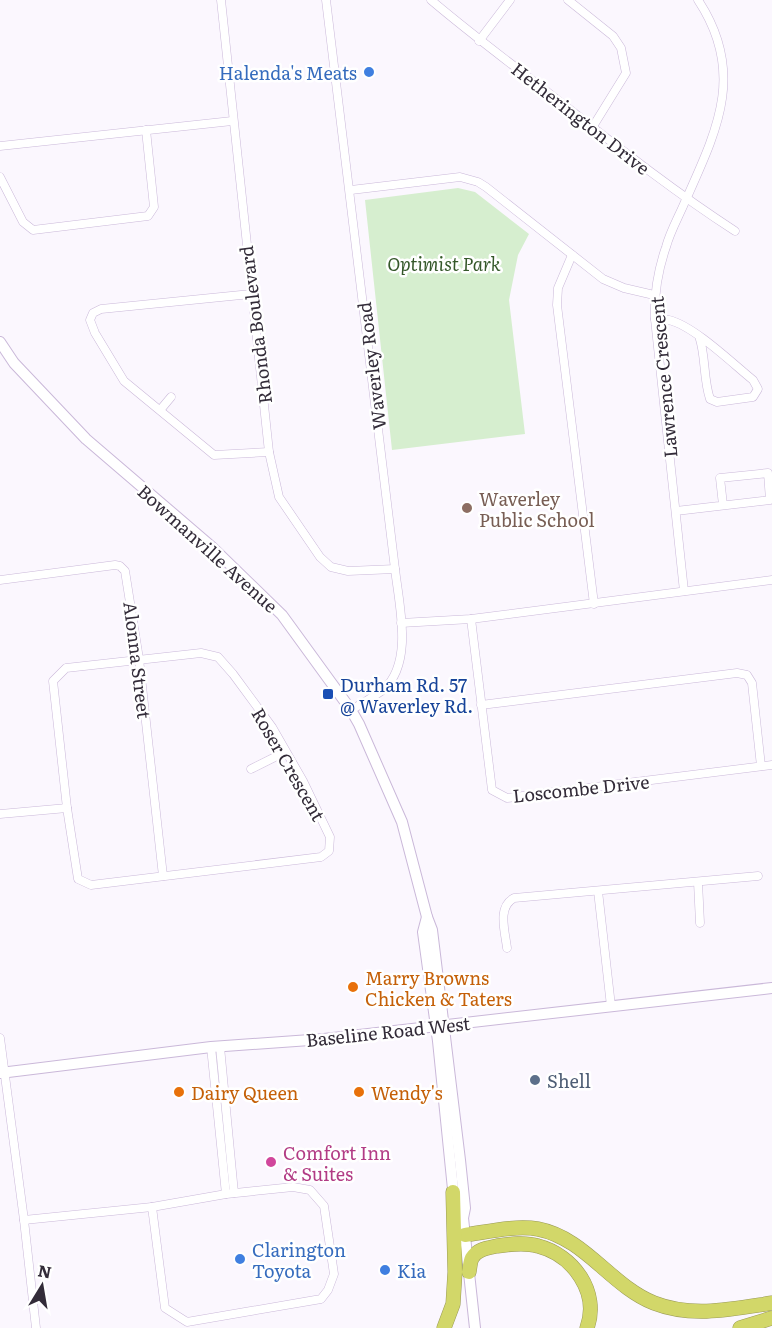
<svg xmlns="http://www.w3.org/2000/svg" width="772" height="1328" font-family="Literata,serif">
<rect width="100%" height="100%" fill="#fbf7fe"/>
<polygon fill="#d6eecf" points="458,188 475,192 529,234 518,255 509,300 525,434 392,450 365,200"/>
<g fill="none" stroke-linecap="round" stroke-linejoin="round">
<g stroke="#cab8d9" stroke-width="9">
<g id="street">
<polyline points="221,0 269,452 279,497 320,557 331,567 348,571 395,569"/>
<path d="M326 0 395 569C399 605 414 663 383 690 373 697 362 704 351 710"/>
<path d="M431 0C464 28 498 54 532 80 599 132 664 185 735 231"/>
<polyline points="568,0 613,36 621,48 626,73 592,128"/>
<polyline points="479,41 510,0"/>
<polyline points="0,146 232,121"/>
<polyline points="0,177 23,222 33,230 148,216 154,207 146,130"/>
<polyline points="351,190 460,177 478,182 486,187 603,279 624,288 654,295"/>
<polyline points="572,255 558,288 557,305 594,604"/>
<polyline points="251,294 101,309 93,313 90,320 95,333 124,381 214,455 269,452"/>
<path d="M655 319C659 319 665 319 669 320 694 326 732 363 753 380L758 389 753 397 717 402 710 399C703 378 706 356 699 336"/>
<polyline points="161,409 171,397"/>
<polyline points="676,511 770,500 768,473 720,478 723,505"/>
<polyline points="0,580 115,565 120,566 125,571 139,659 163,876"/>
<path d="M684 591 655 319C654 295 658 270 666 247 670 232 678 218 684 204 716 132 747 74 698 0"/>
<polyline points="471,619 492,790 507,798 772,765"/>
<polyline points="401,623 471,619 772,580"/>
<polygon points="201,653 218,657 233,674 272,727 303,781 330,837 329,851 321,857 91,885 78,879 67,808 53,681 66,668"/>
<polyline points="481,705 737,673 747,675 752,683 761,766"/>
<polyline points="251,769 285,752"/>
<polyline points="0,814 67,808"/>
<polyline points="698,882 700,923"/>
<polyline points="598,891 611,1006"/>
<path d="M507 948C505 931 497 907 514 898L758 876"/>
<polyline points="0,1038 24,1220 36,1328"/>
<polyline points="211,1047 226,1194"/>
<polyline points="220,1047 234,1193"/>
<polygon points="293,1187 310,1190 324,1206 334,1274 328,1290 321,1299 187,1322 165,1308 152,1207 226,1194"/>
<polyline points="24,1220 152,1207"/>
</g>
</g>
<g stroke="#cab8d9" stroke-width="12">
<g id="secondary">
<polyline points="0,342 14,363 86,439 212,547 282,615 351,710 359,724 402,822 427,917 432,930 460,1160 465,1208 463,1218 475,1328"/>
<polyline points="427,917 423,932 438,1041 454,1199"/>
<polyline points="0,1073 211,1047 324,1039 772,988"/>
</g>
</g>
<g stroke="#9a9b58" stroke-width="15">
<g id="highway">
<path d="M465 1235C487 1232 515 1225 538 1229 585 1238 611 1286 654 1303 692 1318 733 1309 772 1303"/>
<path d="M469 1272C470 1267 470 1262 472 1258 477 1249 488 1248 497 1246 510 1244 525 1242 538 1246 573 1255 600 1292 587 1328"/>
<polyline points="444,1328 453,1304 455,1272 453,1192"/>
<polyline points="740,1328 772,1318"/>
</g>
</g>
<use href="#street" stroke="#fff" stroke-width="8"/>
<use href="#secondary" stroke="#fff" stroke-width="10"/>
<use href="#highway" stroke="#d2d769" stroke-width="14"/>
</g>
<g fill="#3f7fe0" stroke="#fff" stroke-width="2">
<circle cx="369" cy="72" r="6"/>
<circle cx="240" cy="1259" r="6"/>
<circle cx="385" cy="1270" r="6"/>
</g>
<circle fill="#8d6e63" stroke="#fff" stroke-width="2" cx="467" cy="508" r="6"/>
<rect fill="#1a4fb4" stroke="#fff" stroke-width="2" x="322" y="688" width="12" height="12" rx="3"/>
<g fill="#e8710a" stroke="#fff" stroke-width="2">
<circle cx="353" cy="987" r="6"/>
<circle cx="179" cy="1092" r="6"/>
<circle cx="359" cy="1092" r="6"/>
</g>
<circle fill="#5c6f8a" stroke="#fff" stroke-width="2" cx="535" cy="1080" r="6"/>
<circle fill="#d1479c" stroke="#fff" stroke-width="2" cx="271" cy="1162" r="6"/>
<g text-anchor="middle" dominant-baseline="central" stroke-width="5" stroke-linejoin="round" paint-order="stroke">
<g font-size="18" fill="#366cbe" stroke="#fff" text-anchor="start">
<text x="357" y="72" text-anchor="end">Halenda's Meats</text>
<text x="252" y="1249">Clarington<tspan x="252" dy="21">Toyota</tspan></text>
<text x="397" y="1270">Kia</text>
</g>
<g font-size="18" fill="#332c39" stroke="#fff">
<text transform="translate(581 118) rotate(38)">Hetherington Drive</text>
<text transform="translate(255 325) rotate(-97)">Rhonda Boulevard</text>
<text transform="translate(371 366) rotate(-97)">Waverley Road</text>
<text transform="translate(663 377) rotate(-95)">Lawrence Crescent</text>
<text transform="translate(208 548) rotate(42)">Bowmanville Avenue</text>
<text transform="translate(138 660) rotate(83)">Alonna Street</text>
<text transform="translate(289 764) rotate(60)">Roser Crescent</text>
<text transform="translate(581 788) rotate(-6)">Loscombe Drive</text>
<text transform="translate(388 1031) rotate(-6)">Baseline Road West</text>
</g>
<g font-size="18" font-style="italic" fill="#35582a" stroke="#fff">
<text x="444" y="263">Optimist Park</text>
</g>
<g font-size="18" fill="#785e54" stroke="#fff" text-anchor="start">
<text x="479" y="498">Waverley<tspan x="479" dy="21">Public School</tspan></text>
</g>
<g font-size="18" fill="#164399" stroke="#fff" text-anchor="start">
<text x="340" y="684">Durham Rd. 57<tspan x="340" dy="21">@ Waverley Rd.</tspan></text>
</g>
<g font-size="18" fill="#c56008" stroke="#fff" text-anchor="start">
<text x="365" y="977">Marry Browns<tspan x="365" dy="21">Chicken &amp; Taters</tspan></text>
<text x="191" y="1092">Dairy Queen</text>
<text x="371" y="1092">Wendy's</text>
</g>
<g font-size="18" fill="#4e5e75" stroke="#fff" text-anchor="start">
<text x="547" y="1080">Shell</text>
</g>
<g font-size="18" fill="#b23c85" stroke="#fff" text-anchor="start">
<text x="283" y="1152">Comfort Inn<tspan x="283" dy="21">&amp; Suites</tspan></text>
</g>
</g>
<g transform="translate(42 1286) rotate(11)" stroke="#ffffff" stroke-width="4.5" paint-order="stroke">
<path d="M0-4.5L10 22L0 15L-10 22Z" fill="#332c39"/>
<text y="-9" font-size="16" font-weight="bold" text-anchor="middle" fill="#332c39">N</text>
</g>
</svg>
